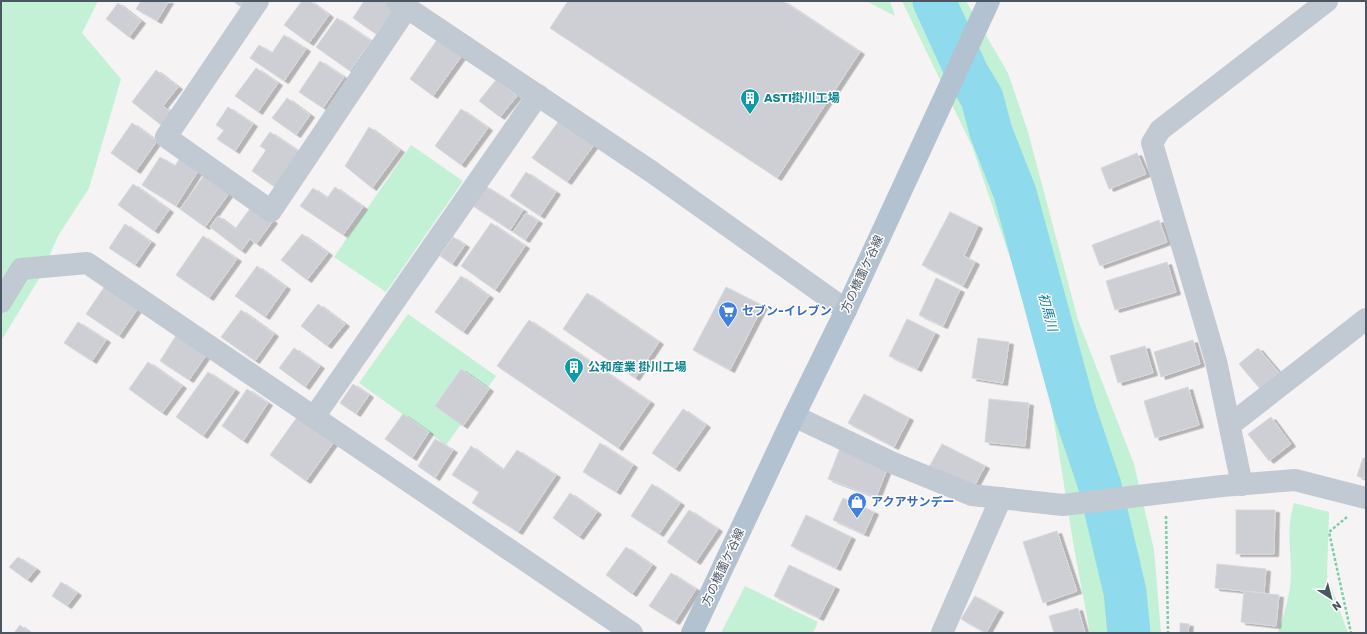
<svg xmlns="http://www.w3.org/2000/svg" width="1367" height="634" font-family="Rubik,'Noto Sans JP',sans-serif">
<defs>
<filter id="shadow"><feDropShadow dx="4.5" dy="2.5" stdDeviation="0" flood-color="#0004"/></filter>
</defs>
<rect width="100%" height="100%" fill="#f5f3f3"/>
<g fill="#c3f1d5">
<polygon points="1,1 98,1 82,33 121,79 89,188 58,236 40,277 1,341"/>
<polygon points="866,1 890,1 895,16"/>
<polygon points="902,1 966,1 1008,73 1028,132 1078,320 1134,464 1154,550 1161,633 1090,633 1073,542 1044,358 972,146"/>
<polygon points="411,145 463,181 386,292 334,257"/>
<polygon points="408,314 496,376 446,445 359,383"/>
<path d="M1294 503 1329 512 1327 575 1348 633H1278C1284 614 1291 593 1291 573 1291 547 1286 529 1294 503Z"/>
<polygon points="745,586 818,622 813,633 721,633"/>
</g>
<path fill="#90daee" d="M1103 519H1129L1140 561 1148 633H1123C1124 594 1113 556 1103 519Z"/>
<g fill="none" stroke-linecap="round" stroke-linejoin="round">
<polyline stroke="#90daee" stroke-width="43" points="934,1 967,73 982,98 991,132 1015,193 1075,412 1100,486 1125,592 1129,633"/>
</g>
<g fill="#cdcfd5" stroke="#d7d9de" filter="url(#shadow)">
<polygon points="141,1 169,1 157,21 136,9"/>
<polygon points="233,1 251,1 245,10"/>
<polygon points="302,1 310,1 329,15 309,43 284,25"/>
<polygon points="364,1 392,1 397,5 376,34 353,18"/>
<polygon points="568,1 783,1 860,52 777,178 550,28"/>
<polygon points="118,3 141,21 129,37 106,19"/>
<polygon points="337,18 371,41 350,71 316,47"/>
<polygon points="284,35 306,49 284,81 250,58 259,45 272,53"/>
<polygon points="439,37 463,54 433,96 410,79"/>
<polygon points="320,61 344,77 323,108 299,92"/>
<polygon points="256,68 278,83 258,112 235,96"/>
<polygon points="156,70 178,87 163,106 176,116 166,129 132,102"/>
<polygon points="496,80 517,96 500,117 479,101"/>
<polygon points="287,98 310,115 296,135 272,118"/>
<polygon points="228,107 253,124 235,151 217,139 224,130 216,125"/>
<polygon points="461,109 488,128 461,165 435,146"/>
<polygon points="561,118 596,142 567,182 532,158"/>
<polygon points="132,123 157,141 136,171 111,153"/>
<polygon points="369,127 400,150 372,188 345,166"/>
<polygon points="270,132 301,153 276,188 252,171 266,150 260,146"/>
<polygon points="1137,153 1146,174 1109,189 1101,168"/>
<polygon points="181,156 200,168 176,206 142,185 160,157 175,166"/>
<polygon points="526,172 556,192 540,216 510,196"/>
<polygon points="205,174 230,192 205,227 180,209"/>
<polygon points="133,184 169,210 154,231 118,205"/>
<polygon points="485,186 523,210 510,230 473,206"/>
<polygon points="335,187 363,207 343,235 300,206 313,188 327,198"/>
<polygon points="252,206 273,221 256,244 250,239 241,251 210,227 218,216 235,229"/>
<polygon points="950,212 978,226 964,256 975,262 963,286 922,265"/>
<polygon points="526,213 538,221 525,240 513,232"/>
<polygon points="1159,220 1167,242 1100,266 1092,245"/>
<polygon points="491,223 525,246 495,290 461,266"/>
<polygon points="125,224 151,242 135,265 109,248"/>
<polygon points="302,234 328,253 307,280 281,260"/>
<polygon points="203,236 237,259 209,298 176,275"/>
<polygon points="453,237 465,245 452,264 440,256"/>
<polygon points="1167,262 1176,292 1115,310 1106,281"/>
<polygon points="257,266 286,287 265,317 235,296"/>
<polygon points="461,276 489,296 463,332 435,312"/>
<polygon points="936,278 960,290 943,326 919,315"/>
<polygon points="105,286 138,308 119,336 86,314"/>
<polygon points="726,287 763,306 730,370 693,350"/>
<polygon points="587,293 659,342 635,378 563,329"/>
<polygon points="318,304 345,324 327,346 301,326"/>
<polygon points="241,310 274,334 255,361 221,337"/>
<polygon points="907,319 935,333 917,369 889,356"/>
<polygon points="529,320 650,402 618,448 497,366"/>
<polygon points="78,322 106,340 92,361 64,343"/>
<polygon points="177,334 207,354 189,380 160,361"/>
<polygon points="978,338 1009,342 1003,383 972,378"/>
<polygon points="1193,340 1200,364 1161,377 1154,352"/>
<polygon points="1145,346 1153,373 1118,383 1110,356"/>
<polygon points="294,348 320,366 305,387 279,368"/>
<polygon points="1258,348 1280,374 1261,390 1239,364"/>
<polygon points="148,362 182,386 162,413 129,389"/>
<polygon points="461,369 489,389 463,426 435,406"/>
<polygon points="208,372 235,390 203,436 176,417"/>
<polygon points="353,384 369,395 356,414 340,403"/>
<polygon points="1188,387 1199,425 1155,438 1144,401"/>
<polygon points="247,389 268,403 243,441 222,426"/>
<polygon points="864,394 909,418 894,447 848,423"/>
<polygon points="989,399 1029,403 1025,446 985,442"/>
<polygon points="683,409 706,425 675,469 652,453"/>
<polygon points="300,413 336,439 306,481 270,455"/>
<polygon points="403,414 429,432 412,458 385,439"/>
<polygon points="1271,417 1291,444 1269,461 1248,434"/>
<polygon points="435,439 453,450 435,478 418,466"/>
<polygon points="600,443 633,465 616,492 583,472"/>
<polygon points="942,444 985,466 972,490 929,467"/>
<polygon points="471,446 503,470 517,450 556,475 518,532 472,503 479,492 452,475"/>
<polygon points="840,448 888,467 876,497 828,479"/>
<polygon points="1363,458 1366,458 1366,479 1357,476"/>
<polygon points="652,484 680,503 659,534 631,516"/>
<polygon points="570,493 597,512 579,537 553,518"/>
<polygon points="843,498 874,512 864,534 833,520"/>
<polygon points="689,510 718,529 696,562 667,542"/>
<polygon points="1236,510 1275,510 1274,554 1236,554"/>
<polygon points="806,515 851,537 836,568 791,546"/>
<polygon points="1057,531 1077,591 1043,603 1023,542"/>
<polygon points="626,547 652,565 632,594 606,575"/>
<polygon points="18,557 36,569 27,580 9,567"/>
<polygon points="1217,564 1266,569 1264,593 1215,588"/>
<polygon points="789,565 835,587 819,618 774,596"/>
<polygon points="671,573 696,589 675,622 649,606"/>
<polygon points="61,582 77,593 67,606 52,596"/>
<polygon points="1244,591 1279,595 1276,626 1241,622"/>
<polygon points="975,596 999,610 986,633 961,619"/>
<polygon points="1078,608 1085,633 1054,633 1049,616"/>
<polygon points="1180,623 1189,624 1188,633 1180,633"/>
<polygon points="20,625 30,633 14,633"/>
</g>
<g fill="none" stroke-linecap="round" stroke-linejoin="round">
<g stroke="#7ad0a6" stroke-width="2.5" stroke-dasharray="3 2" stroke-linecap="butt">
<polyline points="1166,516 1168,633"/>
<polyline points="1347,517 1329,532 1351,633"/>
</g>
<g stroke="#c1cad2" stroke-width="22">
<polyline points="258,1 166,137 271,211 407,8"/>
<polyline points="397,1 652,172 846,310"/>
<polyline points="1,302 21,269 87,263 632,633"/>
<polyline points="794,416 893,463 972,495 1063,505 1222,486 1295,480 1366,498"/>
<polyline points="314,417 538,95"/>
<polyline points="1230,425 1366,319"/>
<polyline points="1242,485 1216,361 1152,143 1160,130 1327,1"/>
<polyline points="942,633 1001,498"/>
</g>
<polyline stroke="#b3c2d1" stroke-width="22" points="692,633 794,416 846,310 989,1"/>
</g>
<defs>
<g id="building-pin" transform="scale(1)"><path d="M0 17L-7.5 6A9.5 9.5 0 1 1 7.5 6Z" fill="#0f9aa8" stroke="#fff"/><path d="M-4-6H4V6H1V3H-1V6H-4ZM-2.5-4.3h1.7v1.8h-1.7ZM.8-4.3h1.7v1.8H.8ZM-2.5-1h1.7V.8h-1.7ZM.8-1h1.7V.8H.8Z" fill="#fff"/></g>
<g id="supermarket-pin" transform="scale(1)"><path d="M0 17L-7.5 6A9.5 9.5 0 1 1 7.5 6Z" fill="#3f7fe0" stroke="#fff"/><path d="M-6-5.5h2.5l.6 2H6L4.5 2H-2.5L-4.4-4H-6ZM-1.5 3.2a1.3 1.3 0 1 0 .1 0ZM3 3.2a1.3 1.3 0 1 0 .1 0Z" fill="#fff"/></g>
<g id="shop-pin" transform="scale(1)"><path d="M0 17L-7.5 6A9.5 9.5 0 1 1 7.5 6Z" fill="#3f7fe0" stroke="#fff"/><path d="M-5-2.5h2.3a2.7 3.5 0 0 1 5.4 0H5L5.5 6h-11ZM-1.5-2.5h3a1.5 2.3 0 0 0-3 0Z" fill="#fff"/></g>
</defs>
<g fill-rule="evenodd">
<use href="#building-pin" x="750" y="98"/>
<use href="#supermarket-pin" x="728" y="311"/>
<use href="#building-pin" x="574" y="367"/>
<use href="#shop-pin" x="857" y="502"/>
</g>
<g text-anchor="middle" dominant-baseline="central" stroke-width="3" stroke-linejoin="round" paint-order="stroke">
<g font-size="12" font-weight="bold" fill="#0d838f" stroke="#fff" text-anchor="start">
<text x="764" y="98">ASTI掛川工場</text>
<text x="588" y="367">公和産業 掛川工場</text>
</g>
<g font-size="12" fill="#4a5661" stroke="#fff">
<text transform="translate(862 274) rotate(-65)">方の橋薗ケ谷線</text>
<text transform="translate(723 567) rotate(-65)">方の橋薗ケ谷線</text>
</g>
<g font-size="12" font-weight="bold" fill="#366cbe" stroke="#fff" text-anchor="start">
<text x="742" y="311">セブン-イレブン</text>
<text x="871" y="502">アクアサンデー</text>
</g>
<g font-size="13" font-style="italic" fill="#0c7c9b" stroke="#fff">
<text transform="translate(1048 312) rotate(75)">初馬川</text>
</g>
</g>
<rect width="1367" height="634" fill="none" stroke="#4a5661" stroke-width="4"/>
<g transform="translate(1331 598) rotate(144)" stroke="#ffffff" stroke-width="3" paint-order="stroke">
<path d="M0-3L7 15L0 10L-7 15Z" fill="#4a5661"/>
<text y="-6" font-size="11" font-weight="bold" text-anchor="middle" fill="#4a5661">N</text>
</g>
</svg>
